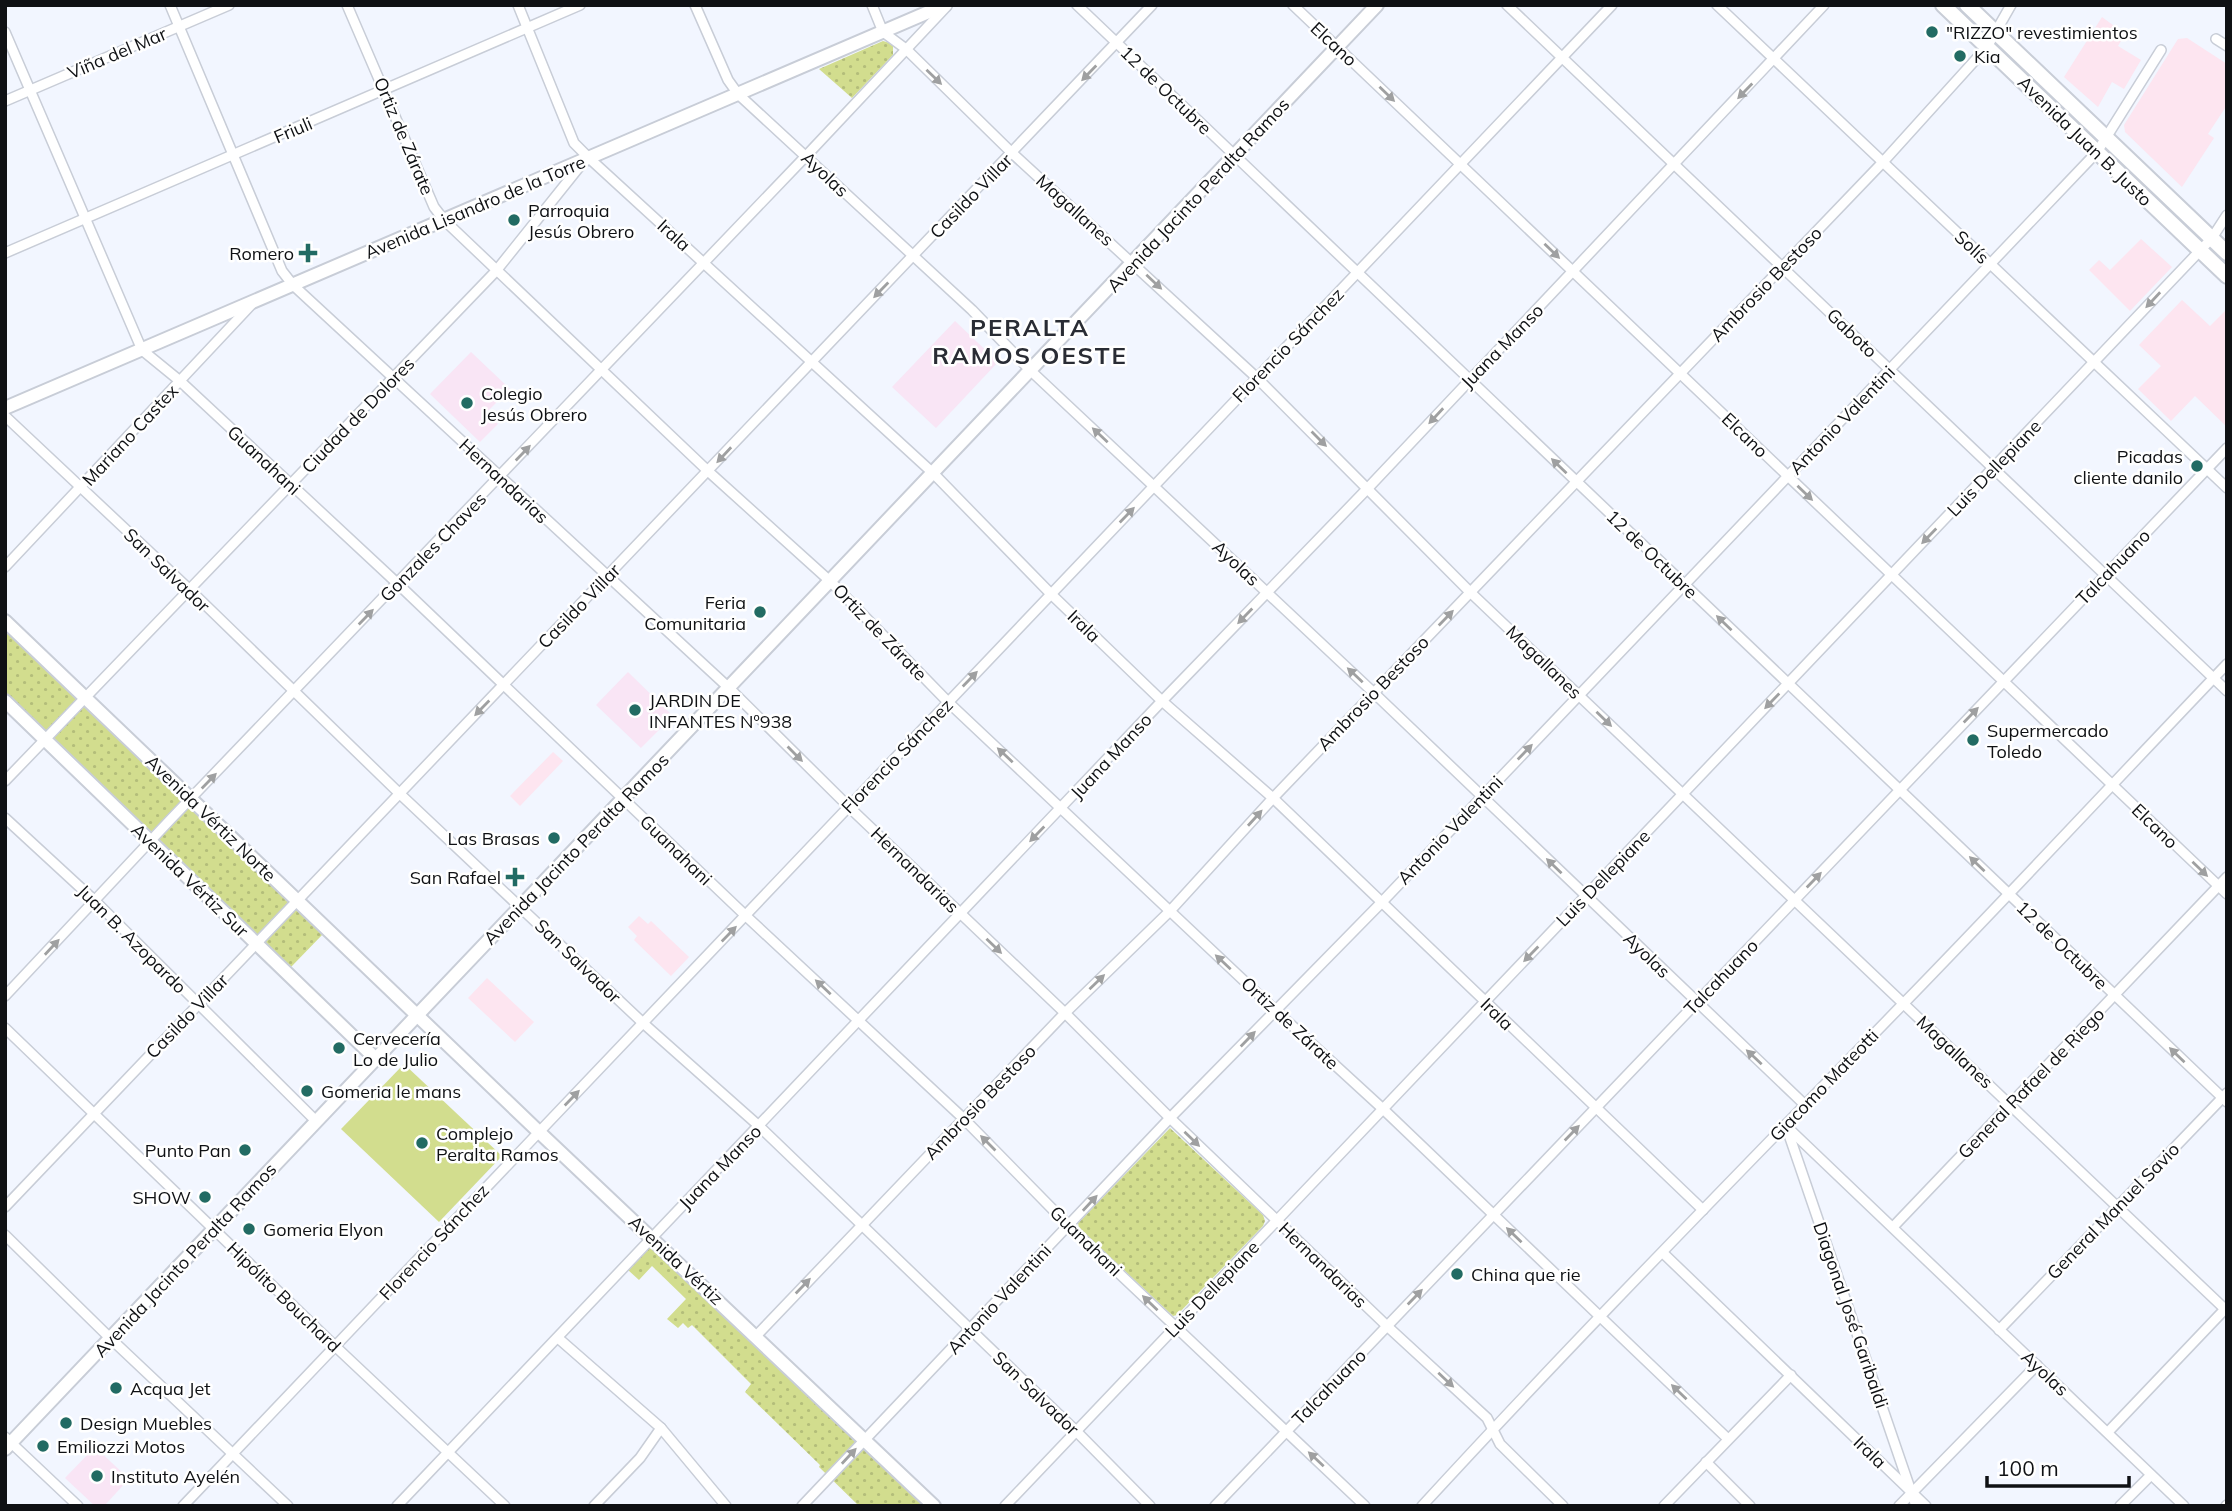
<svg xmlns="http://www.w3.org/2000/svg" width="2232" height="1511" font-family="Mulish,sans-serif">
<defs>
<pattern id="park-dots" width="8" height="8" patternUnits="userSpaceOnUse" patternTransform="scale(1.75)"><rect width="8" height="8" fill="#d2dd8e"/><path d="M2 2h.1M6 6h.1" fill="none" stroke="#b3bd7a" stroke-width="1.8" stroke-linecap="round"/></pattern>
</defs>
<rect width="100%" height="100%" fill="#f2f6ff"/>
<g fill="#fde5f0">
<polygon points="2102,17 2125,34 2118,46 2141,60 2124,89 2112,82 2098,107 2064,77"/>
<polygon points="2187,38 2227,64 2227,105 2208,134 2214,138 2182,187 2125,132 2124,125 2178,39"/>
<polygon points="2141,239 2172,267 2130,311 2089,270 2099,260 2110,270"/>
<polygon points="2182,300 2210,326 2227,309 2227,427 2195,396 2171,421 2138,389 2161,366 2139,345"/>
<polygon points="553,752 563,761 520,806 510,796"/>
<polygon points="639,916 648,924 651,921 689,957 671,976 634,940 637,936 628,927"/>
<polygon points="487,978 534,1022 515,1042 468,998"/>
</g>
<g fill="#f9e5f5">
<polygon points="955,321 998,362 936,428 892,387"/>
<polygon points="471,352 510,389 487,412 498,424 480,442 430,394"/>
<polygon points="628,672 673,716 641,748 596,705"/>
<polygon points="95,1447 129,1479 104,1506 95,1506 65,1478"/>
</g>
<polygon fill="#d2dd8e" points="404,1064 502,1156 439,1222 341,1129"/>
<g fill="url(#park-dots)">
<polygon points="883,41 893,44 893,55 852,98 819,69"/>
<polygon points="5,629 324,933 291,967 5,694"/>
<polygon points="1170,1128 1263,1215 1265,1221 1263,1226 1177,1315 1173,1316 1079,1228 1078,1223"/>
<polygon points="652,1245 925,1506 859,1506 819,1467 820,1465 745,1392 751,1384 692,1325 688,1328 683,1323 678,1328 667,1319 686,1299 652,1266 639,1280 628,1270"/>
</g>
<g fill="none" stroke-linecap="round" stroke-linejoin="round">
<g stroke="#c8cdd7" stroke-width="12">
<g id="street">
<polyline points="170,5 282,271 293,285 729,688 849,807 1065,1013 1170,1118 1387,1326 1487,1418 1500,1444 1563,1506"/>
<polyline points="347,5 434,207 444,220 709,472 831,582 948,702 1275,1010 1383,1109 1728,1439"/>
<polyline points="518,5 574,143 589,158 934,474 1051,594 1162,701 1273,798 1703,1210"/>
<polyline points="695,5 728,80 738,94 972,310 1031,371 1374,693 1804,1104"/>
<polyline points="872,5 883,32 906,49 1012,153 1257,378 1470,592 2227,1311"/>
<polyline points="1077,5 2227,1102"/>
<polyline points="1293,5 2227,894"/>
<polyline points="1507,5 2227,691"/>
<polyline points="1717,5 2227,488"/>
<polyline points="5,32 142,350 180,381 398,584 746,916 964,1119 1068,1225 1365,1506"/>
<polyline points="2216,39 2227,46"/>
<polyline points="5,101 229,5"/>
<polyline points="5,253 580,5"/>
<polyline points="5,416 189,589 400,794 643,1023 759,1126 1076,1431 1150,1506"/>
<polyline points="5,567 251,305"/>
<polyline points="5,781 496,271 584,161"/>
<polyline points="5,818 95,901 316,1121"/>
<polyline points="5,996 170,820 806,156 947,6"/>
<polyline points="5,1028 336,1347 505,1506"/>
<polyline points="1785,1125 2184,1506"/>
<polyline points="1786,1126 1916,1506"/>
<polyline points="5,1207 1152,5"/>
<polyline points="1893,1227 2227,877"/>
<polyline points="5,1235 110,1338 288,1506"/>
<polyline points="1663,1253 1926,1506"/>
<polyline points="1999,1330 2227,1093"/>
<polyline points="756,1336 1065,1013 1170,911 1273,798 1883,162 1987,47 2011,5"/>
<polyline points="558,1338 661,1428 726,1506"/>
<polyline points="2108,1432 2227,1307"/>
<polyline points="5,1437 78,1506"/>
<polyline points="1706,1462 1750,1506"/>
<polyline points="183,1506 1612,5"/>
<polyline points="397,1506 1162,701 1368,488 1824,5"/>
<polyline points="594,1506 640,1458 661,1428"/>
<polyline points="802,1506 1170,1118 1381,903 2097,152 2161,50"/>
<polyline points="1005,1506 2212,238 2227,215"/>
<polyline points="1215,1506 2227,448"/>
<path d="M1422 1506C1579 1335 1742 1170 1904 1003 2013 891 2119 777 2227 664"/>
<polyline points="1664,1506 1791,1375"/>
<polyline points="1899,1506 2037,1365"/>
<polyline points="2120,1506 2151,1475"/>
<polyline points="2226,1506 2227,1505"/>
</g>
</g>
<g stroke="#c8cdd7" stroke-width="16">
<g id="secondary">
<polyline points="5,408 945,5"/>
<polyline points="5,621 539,1132 934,1506"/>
<polyline points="5,701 376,1059"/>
<polyline points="5,1449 1377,5"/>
</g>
</g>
<g stroke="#c8cdd7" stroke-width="18">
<g id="primary">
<polyline points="1943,5 2227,276"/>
<polyline points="1967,5 2227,253"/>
</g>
</g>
<use href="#street" stroke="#fff" stroke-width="9"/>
<use href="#secondary" stroke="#fff" stroke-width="12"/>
<use href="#primary" stroke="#fff" stroke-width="14"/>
</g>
<defs><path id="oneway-solid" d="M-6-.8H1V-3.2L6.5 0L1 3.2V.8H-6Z" transform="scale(1.75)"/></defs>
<g fill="#9fa0a1">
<use href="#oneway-solid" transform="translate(1089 73) rotate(134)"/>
<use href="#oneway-solid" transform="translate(934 77) rotate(44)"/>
<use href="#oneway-solid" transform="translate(1745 91) rotate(134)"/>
<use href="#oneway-solid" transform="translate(1387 94) rotate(44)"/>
<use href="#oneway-solid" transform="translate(1552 251) rotate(44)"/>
<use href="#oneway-solid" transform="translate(1154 282) rotate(43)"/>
<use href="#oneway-solid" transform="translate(881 290) rotate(134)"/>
<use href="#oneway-solid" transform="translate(2153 300) rotate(133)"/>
<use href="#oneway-solid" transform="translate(1436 416) rotate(133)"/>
<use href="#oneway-solid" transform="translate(1100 435) rotate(-137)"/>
<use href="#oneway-solid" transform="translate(1319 439) rotate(45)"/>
<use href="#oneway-solid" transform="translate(523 453) rotate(-46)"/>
<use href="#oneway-solid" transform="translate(724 455) rotate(133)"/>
<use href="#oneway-solid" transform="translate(1559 466) rotate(-136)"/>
<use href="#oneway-solid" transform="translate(1805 493) rotate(44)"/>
<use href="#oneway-solid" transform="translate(1127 515) rotate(-46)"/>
<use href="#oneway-solid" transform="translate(1929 536) rotate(134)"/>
<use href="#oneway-solid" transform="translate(1245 616) rotate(134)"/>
<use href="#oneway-solid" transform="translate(366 617) rotate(-46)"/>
<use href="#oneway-solid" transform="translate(1446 618) rotate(-46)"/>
<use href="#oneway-solid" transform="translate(1724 623) rotate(-136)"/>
<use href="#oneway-solid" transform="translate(1355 675) rotate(-137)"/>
<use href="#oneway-solid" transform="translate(970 679) rotate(-46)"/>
<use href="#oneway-solid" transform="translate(1772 701) rotate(134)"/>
<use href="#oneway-solid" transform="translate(482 708) rotate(134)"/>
<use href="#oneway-solid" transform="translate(1971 715) rotate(-46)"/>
<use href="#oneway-solid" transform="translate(1604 719) rotate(44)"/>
<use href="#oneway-solid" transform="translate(1525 752) rotate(-46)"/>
<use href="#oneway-solid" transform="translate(795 754) rotate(45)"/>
<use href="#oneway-solid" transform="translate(1005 755) rotate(-137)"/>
<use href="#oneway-solid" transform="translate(209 781) rotate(-46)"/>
<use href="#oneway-solid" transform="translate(1255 818) rotate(-48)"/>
<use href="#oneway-solid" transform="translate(1037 834) rotate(134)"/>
<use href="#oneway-solid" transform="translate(1977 864) rotate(-136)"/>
<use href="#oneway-solid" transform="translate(1554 866) rotate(-136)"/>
<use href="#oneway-solid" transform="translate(2200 869) rotate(44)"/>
<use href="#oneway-solid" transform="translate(1814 880) rotate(-46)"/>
<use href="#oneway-solid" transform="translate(729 934) rotate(-46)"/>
<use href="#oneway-solid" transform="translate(994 946) rotate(44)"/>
<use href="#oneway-solid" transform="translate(52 947) rotate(-47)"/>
<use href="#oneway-solid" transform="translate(1531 954) rotate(134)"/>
<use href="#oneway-solid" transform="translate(1223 962) rotate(-137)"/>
<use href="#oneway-solid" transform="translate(1097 982) rotate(-44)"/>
<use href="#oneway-solid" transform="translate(823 987) rotate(-137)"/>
<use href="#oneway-solid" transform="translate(1248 1039) rotate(-46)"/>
<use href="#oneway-solid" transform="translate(2177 1055) rotate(-136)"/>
<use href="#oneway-solid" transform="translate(1754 1057) rotate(-137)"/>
<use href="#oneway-solid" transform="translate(572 1098) rotate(-46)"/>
<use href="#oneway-solid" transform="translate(1572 1133) rotate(-46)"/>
<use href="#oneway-solid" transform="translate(1192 1139) rotate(44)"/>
<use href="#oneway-solid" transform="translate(988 1143) rotate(-135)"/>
<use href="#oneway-solid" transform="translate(1090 1203) rotate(-47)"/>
<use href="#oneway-solid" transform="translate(1514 1235) rotate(-136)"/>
<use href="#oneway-solid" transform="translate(803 1286) rotate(-46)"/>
<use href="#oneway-solid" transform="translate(1415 1297) rotate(-46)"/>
<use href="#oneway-solid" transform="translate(1150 1303) rotate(-136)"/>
<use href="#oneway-solid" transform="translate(1446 1380) rotate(43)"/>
<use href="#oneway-solid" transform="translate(1679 1392) rotate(-136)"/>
<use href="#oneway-solid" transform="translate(849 1456) rotate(-47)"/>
<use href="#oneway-solid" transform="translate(1316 1459) rotate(-137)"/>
</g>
<g fill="#226b63" stroke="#fff" stroke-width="2.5">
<circle cx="1932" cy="32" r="7"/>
<circle cx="1960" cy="56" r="7"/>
<circle cx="514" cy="220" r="7"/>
<path d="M304.5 242.5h7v7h7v7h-7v7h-7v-7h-7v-7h7z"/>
<circle cx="467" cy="403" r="7"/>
<circle cx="2197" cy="466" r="7"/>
<circle cx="760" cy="612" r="7"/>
<circle cx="635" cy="710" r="7"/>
<circle cx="1973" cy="740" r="7"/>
<circle cx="554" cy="838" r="7"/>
<path d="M511.5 866.5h7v7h7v7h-7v7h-7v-7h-7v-7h7z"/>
<circle cx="339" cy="1048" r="7"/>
<circle cx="307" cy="1091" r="7"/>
<circle cx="422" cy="1143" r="7"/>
<circle cx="245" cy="1150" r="7"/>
<circle cx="205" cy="1197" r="7"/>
<circle cx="249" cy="1229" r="7"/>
<circle cx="1457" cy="1274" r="7"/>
<circle cx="116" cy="1388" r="7"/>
<circle cx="66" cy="1423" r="7"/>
<circle cx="43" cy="1446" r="7"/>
<circle cx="97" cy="1476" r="7"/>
</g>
<g text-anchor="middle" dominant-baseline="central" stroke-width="5" stroke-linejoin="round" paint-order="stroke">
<g font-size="18" fill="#0f1114" stroke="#fff" text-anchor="start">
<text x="1946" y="32">"RIZZO" revestimientos</text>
<text x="1974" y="56">Kia</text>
<text x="528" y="210">Parroquia<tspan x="528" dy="21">Jesús Obrero</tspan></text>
<text x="294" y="253" text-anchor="end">Romero</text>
<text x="481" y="393">Colegio<tspan x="481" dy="21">Jesús Obrero</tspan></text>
<text x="2183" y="456" text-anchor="end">Picadas<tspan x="2183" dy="21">cliente danilo</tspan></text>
<text x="746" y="602" text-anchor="end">Feria<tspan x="746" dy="21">Comunitaria</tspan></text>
<text x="649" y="700">JARDIN DE<tspan x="649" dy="21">INFANTES Nº938</tspan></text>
<text x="1987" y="730">Supermercado<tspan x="1987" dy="21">Toledo</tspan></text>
<text x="540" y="838" text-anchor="end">Las Brasas</text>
<text x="501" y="877" text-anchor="end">San Rafael</text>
<text x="353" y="1038">Cervecería<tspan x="353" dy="21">Lo de Julio</tspan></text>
<text x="321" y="1091">Gomeria le mans</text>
<text x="436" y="1133">Complejo<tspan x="436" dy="21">Peralta Ramos</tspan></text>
<text x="231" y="1150" text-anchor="end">Punto Pan</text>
<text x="191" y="1197" text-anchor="end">SHOW</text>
<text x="263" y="1229">Gomeria Elyon</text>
<text x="1471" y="1274">China que rie</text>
<text x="130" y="1388">Acqua Jet</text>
<text x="80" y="1423">Design Muebles</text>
<text x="57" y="1446">Emiliozzi Motos</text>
<text x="111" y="1476">Instituto Ayelén</text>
</g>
<g font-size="18" fill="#0f1114" stroke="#fff">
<text transform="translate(1334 44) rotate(43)">Elcano</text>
<text transform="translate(117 53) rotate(-23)">Viña del Mar</text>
<text transform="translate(1166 90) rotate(44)">12 de Octubre</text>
<text transform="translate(293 130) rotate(-23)">Friuli</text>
<text transform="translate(404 136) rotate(67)">Ortiz de Zárate</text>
<text transform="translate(2085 141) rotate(44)">Avenida Juan B. Justo</text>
<text transform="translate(825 174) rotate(43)">Ayolas</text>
<text transform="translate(1198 195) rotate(-47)">Avenida Jacinto Peralta Ramos</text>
<text transform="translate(971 196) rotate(-46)">Casildo Villar</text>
<text transform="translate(475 207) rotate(-23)">Avenida Lisandro de la Torre</text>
<text transform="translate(1075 210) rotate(42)">Magallanes</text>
<text transform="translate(674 235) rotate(42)">Irala</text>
<text transform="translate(1972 247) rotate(43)">Solís</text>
<text transform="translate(1766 284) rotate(-46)">Ambrosio Bestoso</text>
<text transform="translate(1852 333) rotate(44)">Gaboto</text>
<text transform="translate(1288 345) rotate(-46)">Florencio Sánchez</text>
<text transform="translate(1502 346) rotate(-46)">Juana Manso</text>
<text transform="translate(358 415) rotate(-46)">Ciudad de Dolores</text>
<text transform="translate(1842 420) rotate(-46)">Antonio Valentini</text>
<text transform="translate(130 435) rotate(-47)">Mariano Castex</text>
<text transform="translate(1745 435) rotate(44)">Elcano</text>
<text transform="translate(264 460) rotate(43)">Guanahani</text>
<text transform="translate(1994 468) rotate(-46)">Luis Dellepiane</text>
<text transform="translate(504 481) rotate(43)">Hernandarias</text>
<text transform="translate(433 547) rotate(-46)">Gonzales Chaves</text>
<text transform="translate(1652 554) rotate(44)">12 de Octubre</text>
<text transform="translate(1236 563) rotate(43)">Ayolas</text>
<text transform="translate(2113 567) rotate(-46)">Talcahuano</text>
<text transform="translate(167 570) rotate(44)">San Salvador</text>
<text transform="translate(579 606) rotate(-46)">Casildo Villar</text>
<text transform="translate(1084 626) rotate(44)">Irala</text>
<text transform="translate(880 632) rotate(46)">Ortiz de Zárate</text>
<text transform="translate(1544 662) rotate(44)">Magallanes</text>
<text transform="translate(1373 693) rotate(-46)">Ambrosio Bestoso</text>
<text transform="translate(897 756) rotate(-46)">Florencio Sánchez</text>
<text transform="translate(1111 756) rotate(-47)">Juana Manso</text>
<text transform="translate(211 818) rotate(44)">Avenida Vértiz Norte</text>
<text transform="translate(2155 826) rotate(44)">Elcano</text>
<text transform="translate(1450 830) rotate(-46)">Antonio Valentini</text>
<text transform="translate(576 849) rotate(-46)">Avenida Jacinto Peralta Ramos</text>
<text transform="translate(676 850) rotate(44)">Guanahani</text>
<text transform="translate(915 870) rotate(44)">Hernandarias</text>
<text transform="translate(1603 878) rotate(-46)">Luis Dellepiane</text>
<text transform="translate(190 880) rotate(44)">Avenida Vértiz Sur</text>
<text transform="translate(132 939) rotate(45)">Juan B. Azopardo</text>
<text transform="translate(2062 945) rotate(44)">12 de Octubre</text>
<text transform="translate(1647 955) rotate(44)">Ayolas</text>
<text transform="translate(578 961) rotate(44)">San Salvador</text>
<text transform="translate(1721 977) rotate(-46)">Talcahuano</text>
<text transform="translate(1497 1014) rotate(44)">Irala</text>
<text transform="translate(187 1016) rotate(-46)">Casildo Villar</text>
<text transform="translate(1290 1023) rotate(43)">Ortiz de Zárate</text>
<text transform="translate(1955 1052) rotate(43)">Magallanes</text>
<text transform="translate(2031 1083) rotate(-46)">General Rafael de Riego</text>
<text transform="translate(1824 1085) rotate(-46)">Giacomo Mateotti</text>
<text transform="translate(980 1102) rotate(-46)">Ambrosio Bestoso</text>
<text transform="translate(720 1167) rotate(-46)">Juana Manso</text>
<text transform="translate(2113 1211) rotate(-46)">General Manuel Savio</text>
<text transform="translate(1086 1241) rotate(44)">Guanahani</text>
<text transform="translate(434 1242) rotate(-47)">Florencio Sánchez</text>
<text transform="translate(185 1260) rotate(-47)">Avenida Jacinto Peralta Ramos</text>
<text transform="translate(676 1260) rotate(43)">Avenida Vértiz</text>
<text transform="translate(1323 1265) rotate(44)">Hernandarias</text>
<text transform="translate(1212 1289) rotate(-46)">Luis Dellepiane</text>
<text transform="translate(284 1297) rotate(44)">Hipólito Bouchard</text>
<text transform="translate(999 1299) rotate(-47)">Antonio Valentini</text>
<text transform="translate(1851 1315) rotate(71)">Diagonal José Garibaldi</text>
<text transform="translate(2045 1373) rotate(43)">Ayolas</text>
<text transform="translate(1329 1387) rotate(-46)">Talcahuano</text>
<text transform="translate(1036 1393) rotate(44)">San Salvador</text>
<text transform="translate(1870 1452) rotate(44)">Irala</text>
</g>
<g font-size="24" font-weight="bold" letter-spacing="2" fill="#292c34" stroke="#fff">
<text x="1030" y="327">PERALTA<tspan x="1030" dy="28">RAMOS OESTE</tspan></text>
</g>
</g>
<rect width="2232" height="1511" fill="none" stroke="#0f1114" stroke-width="14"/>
<path d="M1987 1476v10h142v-10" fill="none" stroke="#0f1114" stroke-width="3.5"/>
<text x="1997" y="1476" font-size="21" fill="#0f1114" stroke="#ffffff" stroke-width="5" paint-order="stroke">100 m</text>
</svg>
